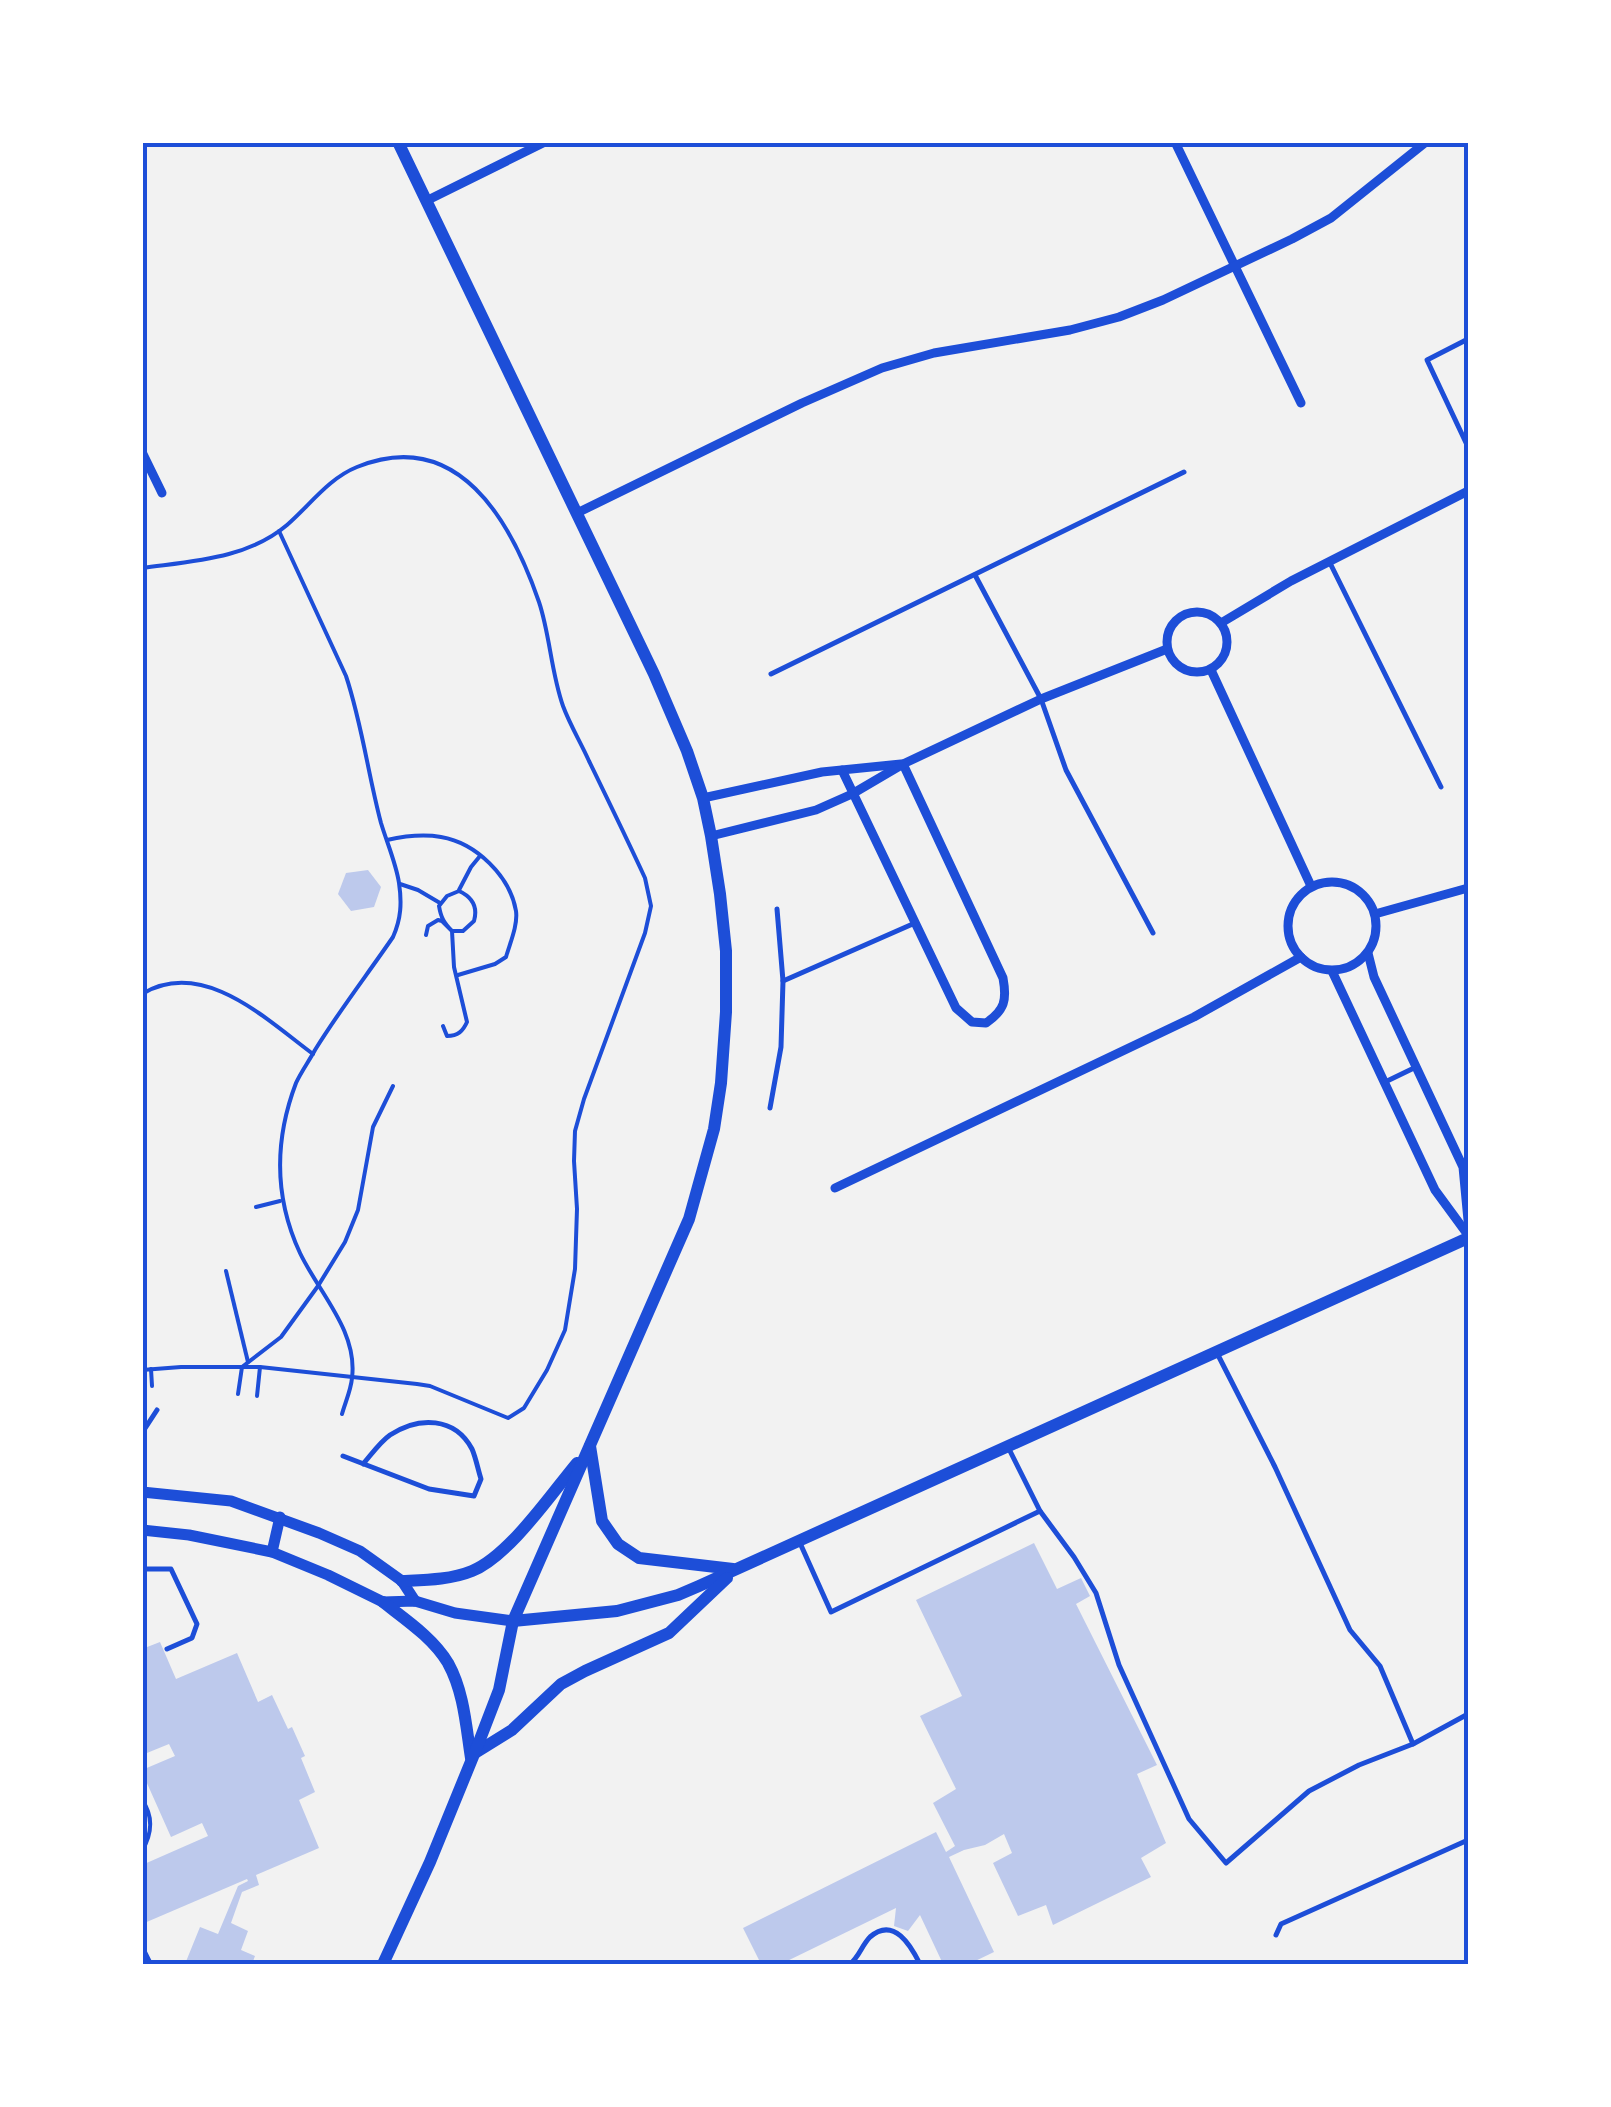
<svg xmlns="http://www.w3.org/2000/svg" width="1611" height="2107" font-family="'Asap Condensed',sans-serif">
<rect width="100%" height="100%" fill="#f2f2f2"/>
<g fill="#bdc9ec">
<polygon points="368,870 381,887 374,907 351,911 338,894 346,873"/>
<polygon points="1034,1543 1057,1589 1081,1578 1090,1596 1076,1604 1157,1765 1137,1774 1166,1843 1141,1858 1151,1877 1053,1925 1046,1905 1018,1916 993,1863 1012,1853 1004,1834 985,1845 964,1850 949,1857 994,1952 969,1964 943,1964 920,1915 908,1931 894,1926 896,1908 781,1964 761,1964 743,1928 936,1832 946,1852 955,1846 933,1803 956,1789 920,1716 962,1696 916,1600"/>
<polygon points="160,1642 176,1679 237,1653 258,1702 272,1695 288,1729 292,1727 305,1756 301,1758 315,1792 299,1800 319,1848 256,1875 259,1885 242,1892 231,1923 248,1931 241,1950 255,1956 252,1964 185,1964 200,1927 218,1934 238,1886 248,1881 247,1879 142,1924 142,1865 208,1836 202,1823 171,1837 142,1772 142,1770 175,1756 169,1744 142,1755 142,1649"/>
</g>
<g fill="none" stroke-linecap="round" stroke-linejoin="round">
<g stroke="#1d4ed8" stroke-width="4">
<path d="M279 531 346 676C362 724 368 774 381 823 387 843 396 863 399 883 402 903 401 919 393 937 367 975 339 1011 315 1050 309 1061 301 1072 296 1083 274 1141 274 1197 300 1253 319 1293 358 1331 352 1378 351 1390 345 1403 342 1414"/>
<path d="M142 568C192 561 247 559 287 525 309 506 329 478 357 467 458 426 511 521 539 602 550 635 551 672 563 706 570 725 581 743 589 761 608 800 627 839 645 878L651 906 645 933 584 1099 575 1131 574 1161 577 1209 575 1269 565 1330 547 1370 524 1408 508 1418 430 1386 417 1384 260 1367H181L142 1370"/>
<path d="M387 840C405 836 423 834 441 837 476 843 510 876 516 911 518 925 510 943 506 957L495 964 458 975"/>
<polyline points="400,884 418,890 440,903"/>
<polyline points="459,890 471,867 480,856"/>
<path d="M426 935 428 926 438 920 442 921 452 931C444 923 441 918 439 906L447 896 459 891C472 897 478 907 474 921L463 931H452L454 967 467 1022C463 1031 458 1036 447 1036L443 1026"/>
<path d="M142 994C203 957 267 1020 313 1054"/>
<polyline points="256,1207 280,1201"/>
<polyline points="226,1271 248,1362"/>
<polyline points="151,1369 152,1386"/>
<polyline points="238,1394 242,1367 281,1337 318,1286 345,1242 358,1210 373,1127 393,1086"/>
<polyline points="257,1396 260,1367"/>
<path d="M142 1800C154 1817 152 1834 142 1851"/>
<polyline points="142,1946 151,1964"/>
</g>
<g stroke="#1d4ed8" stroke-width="5">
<polyline points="1468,339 1427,360 1468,447"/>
<polyline points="1330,563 1441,787"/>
<polyline points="975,575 1041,699 1066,770 1153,933"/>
<polyline points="771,674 1184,472"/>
<polyline points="783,981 915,923"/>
<polyline points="1383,1083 1414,1068"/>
<polyline points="770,1108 781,1047 783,981 777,909"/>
<polyline points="1218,1355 1275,1467 1350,1630 1380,1666 1413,1744 1468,1714"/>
<polyline points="142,1433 157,1410"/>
<polyline points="1008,1447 1040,1511 1074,1557 1096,1593 1119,1665 1189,1819 1226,1863 1309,1791 1359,1765 1413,1744"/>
<path d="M343 1456 429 1489 474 1496 481 1479C478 1470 476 1458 472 1449 455 1417 419 1416 390 1435 380 1442 371 1455 363 1464"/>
<polyline points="800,1543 831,1612 1040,1511"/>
<polyline points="142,1569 171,1569 197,1624 192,1638 167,1649"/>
<polyline points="142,1629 144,1633"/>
<polyline points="1276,1935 1281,1924 1468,1840"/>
<path d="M850 1964C859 1957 862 1945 870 1937 894 1916 911 1946 920 1964"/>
</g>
<g stroke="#1d4ed8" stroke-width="9">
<polyline points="1175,142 1301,403"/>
<polyline points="426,201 545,142"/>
<polyline points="142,452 162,493"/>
<polyline points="577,513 802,403 882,368 934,353 1070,330 1119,317 1163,300 1292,239 1331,218 1426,142"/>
<circle cx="1197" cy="642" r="30"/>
<polyline points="1221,623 1291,581 1468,491"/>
<polyline points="1211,670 1311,886"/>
<path d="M842 770 956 1008 972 1022 986 1023C1005 1010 1007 1000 1003 978L903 764"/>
<polyline points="703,798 822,772 901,764"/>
<polyline points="711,836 816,810 852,794 903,764 1041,699 1167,649"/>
<circle cx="1332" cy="926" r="44"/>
<polyline points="1375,914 1468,888"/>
<polyline points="1368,953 1374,977 1463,1167 1468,1220"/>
<polyline points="1332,971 1435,1190 1468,1235"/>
<polyline points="835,1188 1194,1017 1301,957"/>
</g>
<g stroke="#1d4ed8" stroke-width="11">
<polyline points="142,1492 231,1501 319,1533 360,1551 402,1581 415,1601"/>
<polyline points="142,1530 189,1535 272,1552 328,1575 383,1602 415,1601 455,1613 513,1621"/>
<polyline points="272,1552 280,1517"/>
</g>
<g stroke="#1d4ed8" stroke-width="12">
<polyline points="590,1446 602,1521 618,1544 639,1558 733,1569"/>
<path d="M402 1581C425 1580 450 1580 472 1571 509 1556 551 1494 577 1463"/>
<path d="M383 1602C406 1620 433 1638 448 1663 464 1692 466 1726 471 1758"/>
<polyline points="513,1621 617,1611 678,1595 699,1586 1468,1238"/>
<polyline points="475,1753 512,1730 561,1684 585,1671 669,1633 727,1578"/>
<polyline points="383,1964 430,1862 479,1742 499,1690 513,1621 689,1219 714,1129 721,1083 726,1012 726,951 720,894 711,836 703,798 687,751 654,674 398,142"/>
</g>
</g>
<rect width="1611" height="2107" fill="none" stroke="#ffffff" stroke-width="290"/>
<rect x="145" y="145" width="1321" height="1817" fill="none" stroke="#1d4ed8" stroke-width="4"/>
</svg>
